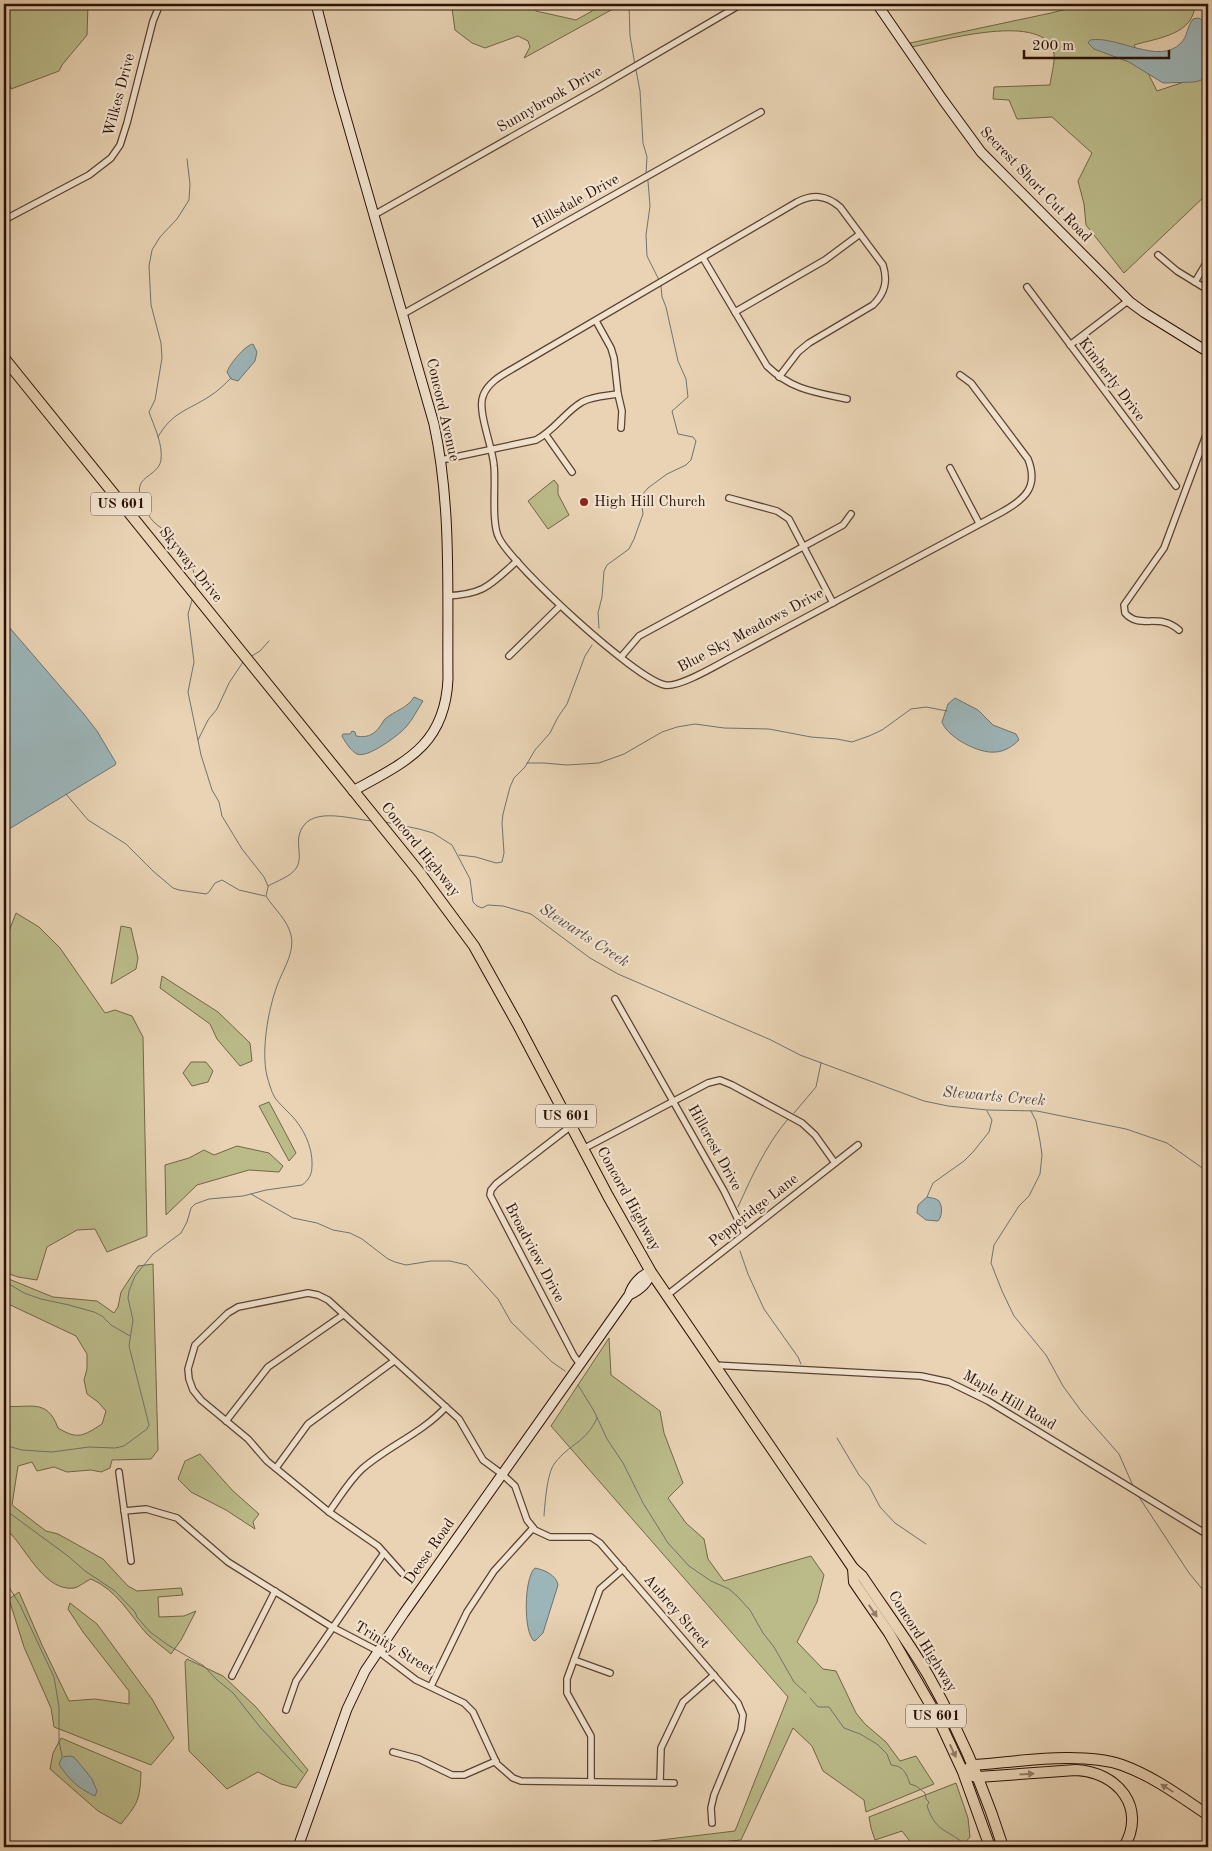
<svg xmlns="http://www.w3.org/2000/svg" width="1212" height="1851" font-family="'Old Standard TT',serif">
<rect width="100%" height="100%" fill="#e9d3b4"/>
<filter id="stains"><feTurbulence type="fractalNoise" baseFrequency=".004" numOctaves="4"/><feColorMatrix values="0 0 0 0 .2 0 0 0 0 .09 0 0 0 0 .02 0 0 0 .5 -.17"/></filter>
<radialGradient id="worn" r=".72"><stop offset=".6" stop-color="#630" stop-opacity="0"/><stop offset="1" stop-color="#630" stop-opacity=".3"/></radialGradient>
<g fill="#bbbb8a" stroke="#726648">
<polygon points="4,4 88,4 87,35 62,65 59,71 11,89 4,65"/>
<polygon points="454,4 534,4 536,11 576,20 592,11 596,4 622,4 524,58 530,47 528,41 518,36 485,48 472,43 455,30 452,8"/>
<path d="M1085 4H1195C1194 35 1157 38 1134 45L1157 91 1208 74V193L1124 273 1086 225 1084 204 1078 181 1092 153 1052 117 1017 119 1009 100 993 99 994 87 1050 85C1051 76 1055 63 1054 54 1047 10 940 41 912 47L910 43 1051 13Z"/>
<polygon points="554,480 558,485 558,494 569,515 548,529 528,501"/>
<polygon points="16,913 39,927 60,948 105,1013 115,1010 132,1016 143,1037 147,1236 107,1252 95,1229 77,1230 47,1247 37,1280 18,1277 4,1272 4,944"/>
<polygon points="121,926 131,928 138,958 136,969 111,984"/>
<polygon points="162,976 218,1012 250,1043 252,1061 240,1066 217,1039 210,1024 160,988"/>
<polygon points="191,1062 206,1062 213,1071 208,1082 192,1086 183,1073"/>
<polygon points="269,1102 296,1153 289,1161 259,1106"/>
<polygon points="237,1146 269,1153 283,1166 279,1172 249,1170 197,1185 166,1215 165,1165 189,1158 204,1150 214,1155"/>
<path d="M153 1264 158 1450 151 1459 112 1460 110 1468 101 1472 91 1470 67 1472 54 1467 37 1471 32 1462 18 1466 12 1505 46 1531 58 1534 103 1559 128 1586 137 1591 181 1588 183 1595 158 1597 159 1617 184 1616 196 1611 181 1640 171 1654C163 1647 154 1641 147 1634 129 1614 117 1590 91 1579 86 1581 79 1587 74 1588 46 1592 27 1551 11 1534L4 1535V1406C29 1409 47 1397 58 1428 78 1440 83 1436 102 1424L106 1411 98 1402 87 1394 84 1380 87 1369V1354L76 1336 4 1302V1277L53 1297 97 1301 114 1313 118 1307 121 1292 138 1266Z"/>
<polygon points="609,1338 611,1375 660,1411 664,1433 683,1483 668,1498 686,1523 704,1539 708,1559 724,1581 811,1556 824,1575 817,1602 797,1642 823,1669 836,1671 856,1713 865,1724 886,1742 900,1761 916,1756 934,1784 866,1812 864,1800 823,1771 812,1746 793,1728 741,1840 671,1847 602,1847 735,1831 788,1697 551,1426"/>
<polygon points="200,1454 232,1490 259,1514 253,1522 255,1529 226,1510 191,1492 178,1479 185,1461"/>
<polygon points="19,1592 42,1645 69,1701 95,1699 129,1704 129,1691 83,1632 68,1609 70,1603 97,1624 152,1699 174,1738 151,1765 54,1727 51,1708 24,1647 9,1599"/>
<polygon points="187,1659 223,1676 256,1707 308,1770 296,1788 281,1784 258,1772 227,1789 189,1751 185,1662"/>
<path d="M61 1738 141 1772C140 1800 138 1803 121 1824L98 1811 50 1769 53 1753Z"/>
<polygon points="956,1783 968,1818 970,1837 961,1847 924,1847 912,1844 902,1831 875,1840 871,1828 869,1817"/>
</g>
<g fill="#9cb5b8" stroke="#6e7371">
<path d="M1198 18 1208 22V78L1195 82 1163 83 1129 62 1094 49 1088 43 1090 40C1117 35 1159 66 1181 43 1188 36 1187 26 1193 19Z"/>
<path d="M253 344 257 352 255 361 238 381 231 379 227 372C229 365 245 345 253 344Z"/>
<polygon points="4,619 9,627 83,713 97,731 116,763 115,765 4,832"/>
<path d="M414 697 423 701C417 710 413 719 406 727 399 735 367 759 357 754 351 751 345 742 342 736L343 734H350L352 731 355 732 356 736C362 737 367 737 372 734 378 731 381 724 385 719 394 711 408 708 414 697Z"/>
<path d="M955 698 978 710 993 725 1016 734 1019 740C1013 746 1004 752 995 752 979 754 947 737 942 722L948 704Z"/>
<path d="M927 1197C931 1198 936 1198 939 1201 943 1207 942 1217 938 1221L926 1220 917 1213 918 1205Z"/>
<path d="M535 1568C545 1570 556 1575 558 1585L543 1633 536 1640 534 1641C523 1632 524 1577 535 1568Z"/>
<path d="M70 1756 74 1757 92 1779 97 1791 95 1796C79 1789 68 1779 59 1764L62 1757Z"/>
</g>
<g fill="none" stroke-linecap="round" stroke-linejoin="round">
<g stroke="#6e7371" stroke-width="1">
<polyline points="629,4 630,36 635,65"/>
<polyline points="636,70 640,91 643,143 647,157 646,174"/>
<path d="M187 159 190 184 189 200 177 219 160 237 152 250 149 266 151 305 161 343 162 358 155 400 149 412C154 426 163 444 161 460 158 478 131 475 142 501 145 508 149 518 155 523 159 527 164 529 167 532 182 547 198 567 195 589"/>
<polyline points="648,181 650,206 646,235 647,256 659,280"/>
<path d="M158 437C172 412 187 411 210 396 218 391 225 384 231 378"/>
<polyline points="192,600 188,614 194,662 188,692 201,755 212,790 219,802 222,816 242,849 264,877 268,886"/>
<polyline points="599,628 598,613 602,597 604,571 607,565 629,549 634,539 643,514 641,498 642,495 648,488 667,474 686,465 691,460 696,441 693,437 678,434 672,411 688,397 686,379 678,361 666,307 662,297 661,286"/>
<polyline points="250,657 260,651 269,641"/>
<polyline points="198,740 208,720 217,709 229,683 243,662"/>
<polyline points="527,763 544,763 567,765 599,763 624,754 662,732 677,727 695,724 724,728 769,729 811,737 837,739 852,742 869,736 882,730 911,709 926,707 947,711"/>
<polyline points="66,794 88,820 126,844 153,871 173,888 179,890 206,894 209,892 215,883 222,880 239,890 265,896"/>
<polyline points="385,822 419,829 433,833 452,845 470,879 473,902 477,906 482,908 488,905 503,906 531,914 590,958 618,974 771,1040 800,1055 924,1101 948,1106 987,1110 1037,1111 1126,1129 1167,1143 1208,1172"/>
<polyline points="459,855 476,857 496,863 502,862 504,853 502,823 503,814 510,787 514,778 525,767 535,750 550,733 558,717 567,704 585,656 592,645"/>
<path d="M268 886C277 881 292 876 297 867 302 857 297 847 299 836 306 804 349 819 372 821"/>
<polyline points="1031,1111 1036,1121 1040,1141 1042,1155 1040,1174 1029,1196 1019,1206 994,1245 991,1263 1002,1291 1014,1316 1046,1355 1063,1386 1082,1412 1119,1454 1134,1488"/>
<polyline points="794,1113 816,1087 821,1063"/>
<polyline points="251,1194 293,1218 317,1223 333,1230 350,1233 362,1239 388,1259 395,1262 406,1265 431,1261 450,1261 467,1265 498,1299 511,1322 552,1362 565,1371"/>
<polyline points="927,1197 933,1183 964,1161 973,1152 989,1132 992,1120 987,1111"/>
<path d="M738 1207C752 1176 766 1145 788 1119"/>
<polyline points="740,1251 748,1274 764,1309 798,1357 801,1364"/>
<polyline points="4,1281 24,1293 41,1299 69,1305 94,1312 102,1316 111,1325 130,1336"/>
<polyline points="578,1385 594,1411 607,1439 623,1463 643,1503 668,1543 689,1566 711,1581 729,1589 737,1596 750,1610 763,1633 774,1647 794,1682 806,1693"/>
<polyline points="837,1438 859,1475 869,1486 880,1507 895,1523 926,1544"/>
<path d="M4 1445 22 1450 52 1452 89 1447 115 1448 124 1446 147 1429 149 1425 146 1413 129 1346 133 1320 128 1298 129 1291 135 1276 153 1254 181 1233 187 1222 191 1208 195 1204 209 1199 243 1196 266 1190 302 1185C309 1180 312 1174 312 1166 313 1146 302 1125 288 1112 284 1108 279 1103 275 1098 271 1091 269 1083 267 1076 261 1051 268 1010 277 986 283 969 295 953 291 935 287 919 274 909 266 896L268 887"/>
<polyline points="1139,1497 1189,1573 1208,1596"/>
<polyline points="4,1509 68,1556 85,1571 115,1591 135,1612 137,1617 150,1632 168,1645 204,1666 216,1679 233,1693 260,1727 303,1773"/>
<path d="M544 1516C545 1503 547 1472 555 1463 569 1444 586 1443 597 1418"/>
<polyline points="4,1579 20,1605 54,1677 59,1707 59,1741 62,1756"/>
<path d="M810 1698 818 1707H829L844 1728 860 1734 877 1744 887 1754 891 1765C903 1766 906 1772 910 1784L916 1786 925 1793 926 1799 929 1802 927 1806C937 1835 949 1828 967 1847"/>
</g>
<g stroke="#5a4132" stroke-width="8">
<g id="street">
<polyline points="374,215 598,88 738,6"/>
<polyline points="4,220 89,175 111,158 120,145 127,123 153,21 160,4"/>
<polyline points="1158,255 1177,271 1208,290"/>
<path d="M703 258 767 366C792 390 814 392 847 399"/>
<polyline points="1195,282 1208,260"/>
<polyline points="1027,287 1176,486"/>
<polyline points="735,312 825,260 860,234"/>
<polyline points="403,314 761,112"/>
<polyline points="596,321 611,348 614,358 618,394 622,411 621,428"/>
<polyline points="1070,345 1129,300"/>
<path d="M779 377 798 352 809 343 873 305C885 293 888 281 883 265L840 207C826 195 813 194 797 202L514 368C502 375 488 382 483 396 477 411 493 448 494 466 496 484 491 523 499 538 513 566 635 679 665 685 680 688 720 663 734 656L1002 512C1025 499 1039 487 1028 459L971 383 960 375"/>
<polyline points="546,435 572,472"/>
<path d="M441 460 536 440C555 430 565 412 582 402 593 396 606 396 618 394"/>
<polyline points="950,468 979,523"/>
<polyline points="729,498 777,511 789,519 833,603"/>
<path d="M447 596C485 594 490 585 517 561"/>
<path d="M1179 630C1159 612 1140 630 1125 613L1124 605 1164 548 1208 430"/>
<polyline points="509,656 560,606"/>
<polyline points="621,657 639,636 843,525 851,514"/>
<polyline points="615,999 724,1191 745,1234"/>
<polyline points="571,1126 496,1184 491,1190 490,1195 574,1356 580,1364"/>
<polyline points="583,1149 708,1083 720,1080 732,1085 802,1123 815,1135 835,1163"/>
<polyline points="666,1296 858,1145"/>
<polyline points="713,1365 921,1376 949,1382 988,1401 1208,1535"/>
<polyline points="226,1421 268,1367 343,1315"/>
<polyline points="276,1468 308,1424 394,1361"/>
<polyline points="119,1472 131,1561"/>
<polyline points="124,1511 146,1509 177,1518 228,1562 332,1627 378,1651 416,1680 464,1703 473,1712 497,1764 513,1778 521,1781 674,1783"/>
<path d="M329 1512C340 1497 349 1481 362 1469 388 1446 421 1434 446 1407"/>
<polyline points="402,1573 378,1546 329,1512 267,1461 248,1439 201,1400 193,1390 189,1379 188,1369 195,1345 228,1313 238,1307 308,1293 318,1295 328,1300 459,1419 483,1460 502,1474 515,1486 527,1520 535,1530 550,1537 591,1537 600,1543 738,1703 743,1715 741,1730 714,1795 711,1808 712,1823"/>
<polyline points="574,1660 610,1673"/>
<polyline points="232,1676 275,1591"/>
<polyline points="431,1686 467,1612 494,1571 533,1528"/>
<polyline points="286,1710 296,1681 384,1553"/>
<polyline points="393,1752 419,1759 452,1775 464,1775 496,1761"/>
<polyline points="591,1781 591,1736 567,1693 567,1679 600,1589 623,1569"/>
<polyline points="660,1782 661,1748 683,1702 714,1675"/>
</g>
</g>
<g stroke="#2a1006" stroke-width="11">
<g id="secondary">
<path d="M316 4 338 90 434 424C452 507 447 594 448 679 445 746 405 762 353 791"/>
<polyline points="877,4 943,100 981,152 1130,302 1145,313 1208,352"/>
<path d="M298 1847 347 1709 365 1671 404 1613 629 1295C632 1285 641 1274 651 1272 648 1283 640 1290 629 1295"/>
</g>
</g>
<g stroke="#2a1006" stroke-width="12">
<g id="highway">
<path d="M4 358 420 873 474 946 517 1023 608 1196 651 1272 853 1568 862 1576C884 1609 908 1641 928 1675 959 1730 984 1787 1003 1847"/>
<polyline points="853,1568 854,1582 889,1633 938,1718 963,1772 990,1847"/>
<path d="M968 1769 973 1765C1017 1762 1081 1751 1122 1765 1153 1776 1181 1797 1208 1815"/>
<path d="M973 1776 978 1777 1076 1770C1118 1772 1147 1808 1124 1847"/>
</g>
</g>
<use href="#street" stroke="#f1e2ce" stroke-width="5.5"/>
<use href="#secondary" stroke="#f1e2ce" stroke-width="9"/>
<use href="#highway" stroke="#e9d3b4" stroke-width="10"/>
</g>
<defs><path id="oneway-solid" d="M-6-.8H1V-3.2L6.5 0L1 3.2V.8H-6Z" transform="scale(1.25)"/></defs>
<g fill="#937b66">
<use href="#oneway-solid" transform="translate(873 1611) rotate(56)"/>
<use href="#oneway-solid" transform="translate(953 1751) rotate(65)"/>
<use href="#oneway-solid" transform="translate(1027 1774) rotate(-4)"/>
<use href="#oneway-solid" transform="translate(1167 1788) rotate(-148)"/>
</g>
<circle fill="#8f2418" stroke="#f1e2ce" stroke-width="2" cx="584" cy="502" r="5"/>
<g text-anchor="middle" dominant-baseline="central" stroke-width="4.5" stroke-linejoin="round" paint-order="stroke">
<g fill="#f1e2ce" stroke="#664f42" stroke-width="1">
<rect x="91" y="492.5" width="60" height="23" rx="4"/>
<rect x="536" y="1104.5" width="60" height="23" rx="4"/>
<rect x="906" y="1704.5" width="60" height="23" rx="4"/>
</g>
<g font-size="14" font-weight="bold" fill="#2a1006">
<text x="121" y="504">US 601</text>
<text x="566" y="1116">US 601</text>
<text x="936" y="1716">US 601</text>
</g>
<g font-size="15" fill="#2a1006" stroke="#f1e2ce">
<text transform="translate(120 95) rotate(-75)">Wilkes Drive</text>
<text transform="translate(550 100) rotate(-30)">Sunnybrook Drive</text>
<text transform="translate(1035 185) rotate(46)">Secrest Short Cut Road</text>
<text transform="translate(576 202) rotate(-29)">Hillsdale Drive</text>
<text transform="translate(1111 380) rotate(53)">Kimberly Drive</text>
<text transform="translate(442 410) rotate(77)">Concord Avenue</text>
<text transform="translate(190 565) rotate(51)">Skyway Drive</text>
<text transform="translate(751 631) rotate(-28)">Blue Sky Meadows Drive</text>
<text transform="translate(420 850) rotate(51)">Concord Highway</text>
<text transform="translate(714 1148) rotate(61)">Hillcrest Drive</text>
<text transform="translate(628 1199) rotate(61)">Concord Highway</text>
<text transform="translate(754 1211) rotate(-38)">Pepperidge Lane</text>
<text transform="translate(534 1253) rotate(62)">Broadview Drive</text>
<text transform="translate(1009 1401) rotate(30)">Maple Hill Road</text>
<text transform="translate(430 1552) rotate(-55)">Deese Road</text>
<text transform="translate(676 1612) rotate(49)">Aubrey Street</text>
<text transform="translate(922 1642) rotate(58)">Concord Highway</text>
<text transform="translate(394 1649) rotate(31)">Trinity Street</text>
</g>
<g font-size="15" fill="#2a1006" stroke="#f1e2ce" text-anchor="start">
<text x="594" y="502">High Hill Church</text>
</g>
<g font-size="16" font-style="italic" fill="#524a44" stroke="#f1e2ce">
<text transform="translate(584 936) rotate(33)">Stewarts Creek</text>
<text transform="translate(994 1097) rotate(5)">Stewarts Creek</text>
</g>
</g>
<rect width="1212" height="1851" fill="none" stroke="#e9d3b4" stroke-width="20"/>
<rect x="5" y="5" width="1202" height="1841" fill="none" stroke="#2a1006" stroke-width="2.5"/>
<rect x="10" y="10" width="1192" height="1831" fill="none" stroke="#2a1006"/>
<path d="M1024 50v8h145v-8" fill="none" stroke="#2a1006" stroke-width="2.5"/>
<text x="1032" y="50" font-size="15" fill="#2a1006" stroke="#f1e2ce" stroke-width="4" paint-order="stroke">200 m</text>
<rect width="100%" height="100%" filter="url(#stains)"/>
<rect width="100%" height="100%" fill="url(#worn)"/>
</svg>
